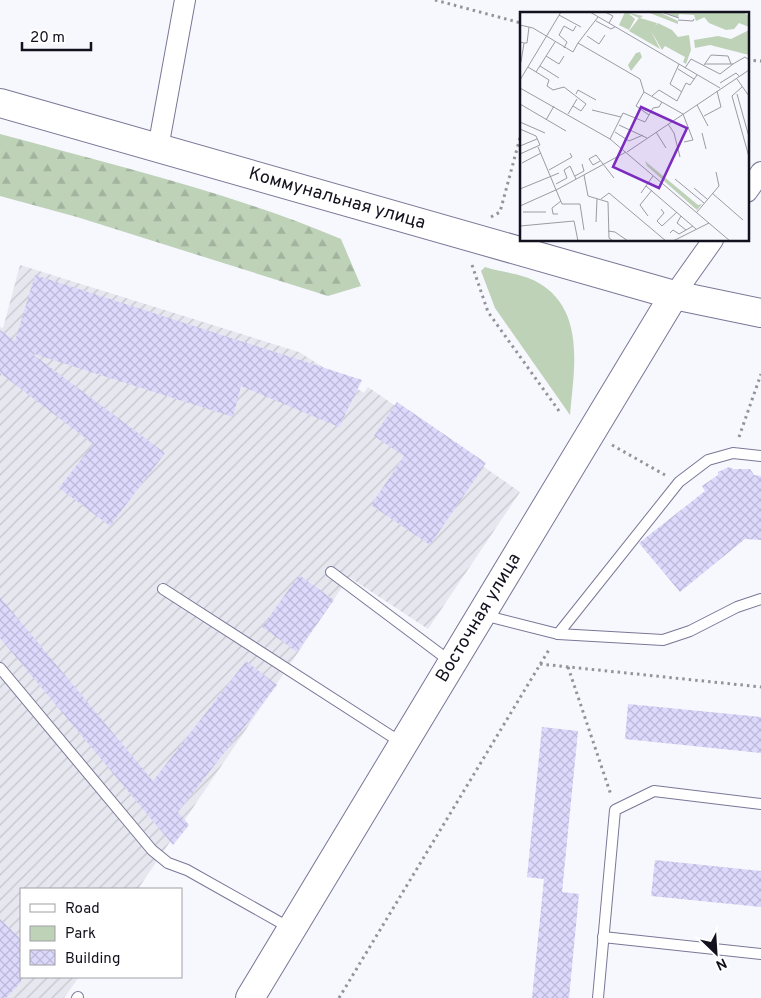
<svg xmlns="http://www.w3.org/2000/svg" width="761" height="998" font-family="Overpass,sans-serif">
<defs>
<pattern id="industrial-furrows" width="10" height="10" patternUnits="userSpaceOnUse" patternTransform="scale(1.25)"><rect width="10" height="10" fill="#e7e7f0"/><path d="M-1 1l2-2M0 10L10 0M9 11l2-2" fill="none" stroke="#c5c5cd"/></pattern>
<pattern id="forest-firs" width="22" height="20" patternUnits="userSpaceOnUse" patternTransform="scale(1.25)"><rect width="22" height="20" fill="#bed2b8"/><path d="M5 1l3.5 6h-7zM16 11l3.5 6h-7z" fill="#a2b39e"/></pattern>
<pattern id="building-cross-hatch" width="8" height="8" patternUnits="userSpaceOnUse" patternTransform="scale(1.25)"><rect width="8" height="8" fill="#dcd9fc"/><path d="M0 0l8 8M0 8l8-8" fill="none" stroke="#bcb9d8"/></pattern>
</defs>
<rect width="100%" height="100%" fill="#f7f7fe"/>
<polygon fill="url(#industrial-furrows)" points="20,265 299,352 364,393 368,387 520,492 428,629 349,577 138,889 21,889 21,977 79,977 64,998 0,998 0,327 3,328"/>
<path fill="#bed2b8" d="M485 267C501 272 523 274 537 282 586 309 574 369 570 415L495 308 481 271Z"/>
<path fill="url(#forest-firs)" d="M0 134C114 165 232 193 341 239L361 286 328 296 77 217 0 196Z"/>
<g fill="url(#building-cross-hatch)">
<polygon points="35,275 362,380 339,427 241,386 233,417 31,353 165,453 110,526 59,488 93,444 0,373 0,330 15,341"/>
<polygon points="397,402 486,463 430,545 371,505 404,456 374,436"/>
<polygon points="729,467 733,469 750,469 754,475 761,476 761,540 745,539 680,592 639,543 705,491 702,486 718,475 718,472"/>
<polygon points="299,575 334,600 297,652 262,627"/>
<polygon points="0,597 153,781 246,661 277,685 178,812 189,825 173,845 0,638"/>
<polygon points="628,704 761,717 761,753 625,739"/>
<polygon points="542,727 578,731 562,892 579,894 569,998 532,998 544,879 527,877"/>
<polygon points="655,860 761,871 761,907 651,896"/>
<polygon points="0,919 21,939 21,982 6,998 0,998"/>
</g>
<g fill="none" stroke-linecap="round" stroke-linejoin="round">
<g stroke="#7a7797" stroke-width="12">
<g id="service">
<polyline points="331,572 451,662"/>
<polyline points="163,589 402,743"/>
<polyline points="483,615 558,634 663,640 690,631 737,607 761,599"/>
<polyline points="558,634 679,482 708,460 733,453 761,456"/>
<polyline points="0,668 152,850 168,863 187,870 290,928"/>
<polyline points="603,937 761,954"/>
<polyline points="77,998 78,997"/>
<polyline points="598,998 615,810 654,791 761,804"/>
</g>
</g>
<g stroke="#7a7797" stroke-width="22">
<g id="minor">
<polyline points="158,148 185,0"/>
<polyline points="747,192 761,172"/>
<polyline points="674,295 713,240"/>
</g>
</g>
<g stroke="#7a7797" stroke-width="30">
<g id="secondary">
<polyline points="0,103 674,295 761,313"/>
<polyline points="250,998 674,295"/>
</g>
</g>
<g stroke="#93939c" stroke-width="3" stroke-dasharray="2.5 4" stroke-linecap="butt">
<polyline points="435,0 521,23"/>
<polyline points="747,60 761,61"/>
<polyline points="491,217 500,212 521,134"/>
<polyline points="472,265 488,312 559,411"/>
<polyline points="739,437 761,374"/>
<polyline points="612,445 665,475"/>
<polyline points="540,664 761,687"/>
<polyline points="568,667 611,795"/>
<polyline points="339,998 550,648"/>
</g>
<use href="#service" stroke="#fff" stroke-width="10"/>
<use href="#minor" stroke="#fff" stroke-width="20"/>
<use href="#secondary" stroke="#fff" stroke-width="28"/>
</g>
<g text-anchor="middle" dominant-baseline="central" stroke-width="4" stroke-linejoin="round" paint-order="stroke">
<g font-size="18" fill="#12111d" stroke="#fff">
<text transform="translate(337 199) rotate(16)">Коммунальная улица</text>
<text transform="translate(479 618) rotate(-59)">Восточная улица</text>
</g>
</g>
<g transform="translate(520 12)">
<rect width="229" height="229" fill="#f7f7fe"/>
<path d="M105 0 123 4 120 6 137 11 135 14 138 11 152 18 158 25 169 23 171 38 166 52 163 50 165 45 145 34 142 38 131 19 140 37 109 19 119 6 108 1 115 7 109 18 99 13ZM127 0H139L158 9V12ZM143 0H180L185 5 176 9 174 3 159 2 158 6ZM116 41 120 40 122 45 111 59 108 53Z" fill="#bed2b8"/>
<path d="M180 0H223L229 4V15L219 11 214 17 206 18 189 11ZM229 18V43L190 33 175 36 174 28 198 24 211 27ZM125 149 178 193 182 192 177 198 127 154Z" fill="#bed2b8"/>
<path fill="none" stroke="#9b9ba4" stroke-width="1" d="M70 0 200 76M85 0 93 4 89 11M141 0 159 6M39 3 61 15M158 8 173 9 174 7M76 9 91 17 95 15M0 13 13 16 53 40 58 31 120 67 124 80 163 102 173 128 164 130M67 24 79 32 85 23M0 30 4 31 1 50M4 31H7L9 15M58 31 78 5M44 36 47 30 39 23 44 14 53 19 56 14M26 44 39 52 44 44M159 52 150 72 162 80M185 52H213L225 45 229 48M184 53 191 43 208 44 211 52M20 54 39 66M8 55 29 68 27 74 33 78 44 75 66 92 61 99 53 94M165 56 171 47 200 62 213 52M158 57 174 67M16 60 35 30M217 67 229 84M0 68 41 0M200 71 216 61 219 64M222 75 212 84 229 145M0 76 90 127 210 229M124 80 116 94 129 103M56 82 58 78 76 88M217 82 229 125M132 84 139 78 157 89 166 71 170 73 177 63M0 92 46 119M177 93 188 114M72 98 101 105M48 102 57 87M184 104 201 95 197 79M26 108 34 94M0 110 25 121M148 112 154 121 160 145M99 113 127 126M0 117 16 124 20 133 0 142M95 120 109 129 123 123M136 120 146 136M182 121 186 137M90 127 103 101 125 110 133 96 139 95 142 90M0 134 17 127M18 135 42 192H60L64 218M107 140 229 58M80 149 73 153 69 147 76 143 94 166M2 151 21 141M29 158 52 145 50 141M64 163 68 184 88 190 89 226 93 229M55 164 64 159 62 152M155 167 184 191M36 172 47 166 44 158 50 154 56 167M126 174 176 217M174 176 187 187M0 177 39 161M121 181 133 164M192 181 223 208M81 187 89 181 146 229M0 194 38 177 106 140M141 197 144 201 137 209 142 214 157 200M3 200H26M177 200 199 174 196 160M38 202H33L32 196 41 189M128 204 120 193 132 178M161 204 157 211 166 218M76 210 77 187M0 214 54 209 58 229M88 219 95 220 108 229M150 221 153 218 159 222 173 214M153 229 189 211"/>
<path fill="#7b2cbf" fill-opacity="0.15" stroke="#7b2cbf" stroke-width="2.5" d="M121 95 167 116 139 176 93 155Z"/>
<rect width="229" height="229" fill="none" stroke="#12111d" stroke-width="2.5"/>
</g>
<rect x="20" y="888" width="162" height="90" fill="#ffffff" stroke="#a0a0a5"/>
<rect x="30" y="904" width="25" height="8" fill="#ffffff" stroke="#a0a0a5"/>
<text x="65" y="913" font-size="15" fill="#12111d">Road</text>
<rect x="30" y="926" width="25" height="15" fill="#bed2b8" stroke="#a0a0a5"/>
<text x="65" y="938" font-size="15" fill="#12111d">Park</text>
<rect x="30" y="950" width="25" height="15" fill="url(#building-cross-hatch)" stroke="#a0a0a5"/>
<text x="65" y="963" font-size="15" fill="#12111d">Building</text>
<g transform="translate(716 953) rotate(155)" stroke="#ffffff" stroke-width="4" paint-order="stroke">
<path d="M0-4L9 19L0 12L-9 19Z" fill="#12111d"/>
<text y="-8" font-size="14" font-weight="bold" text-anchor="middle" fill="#12111d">N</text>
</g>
<path d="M22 42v8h69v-8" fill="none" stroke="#12111d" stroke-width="2.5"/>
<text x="30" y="42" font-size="15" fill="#12111d" stroke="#ffffff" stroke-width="4" paint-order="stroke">20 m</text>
</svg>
